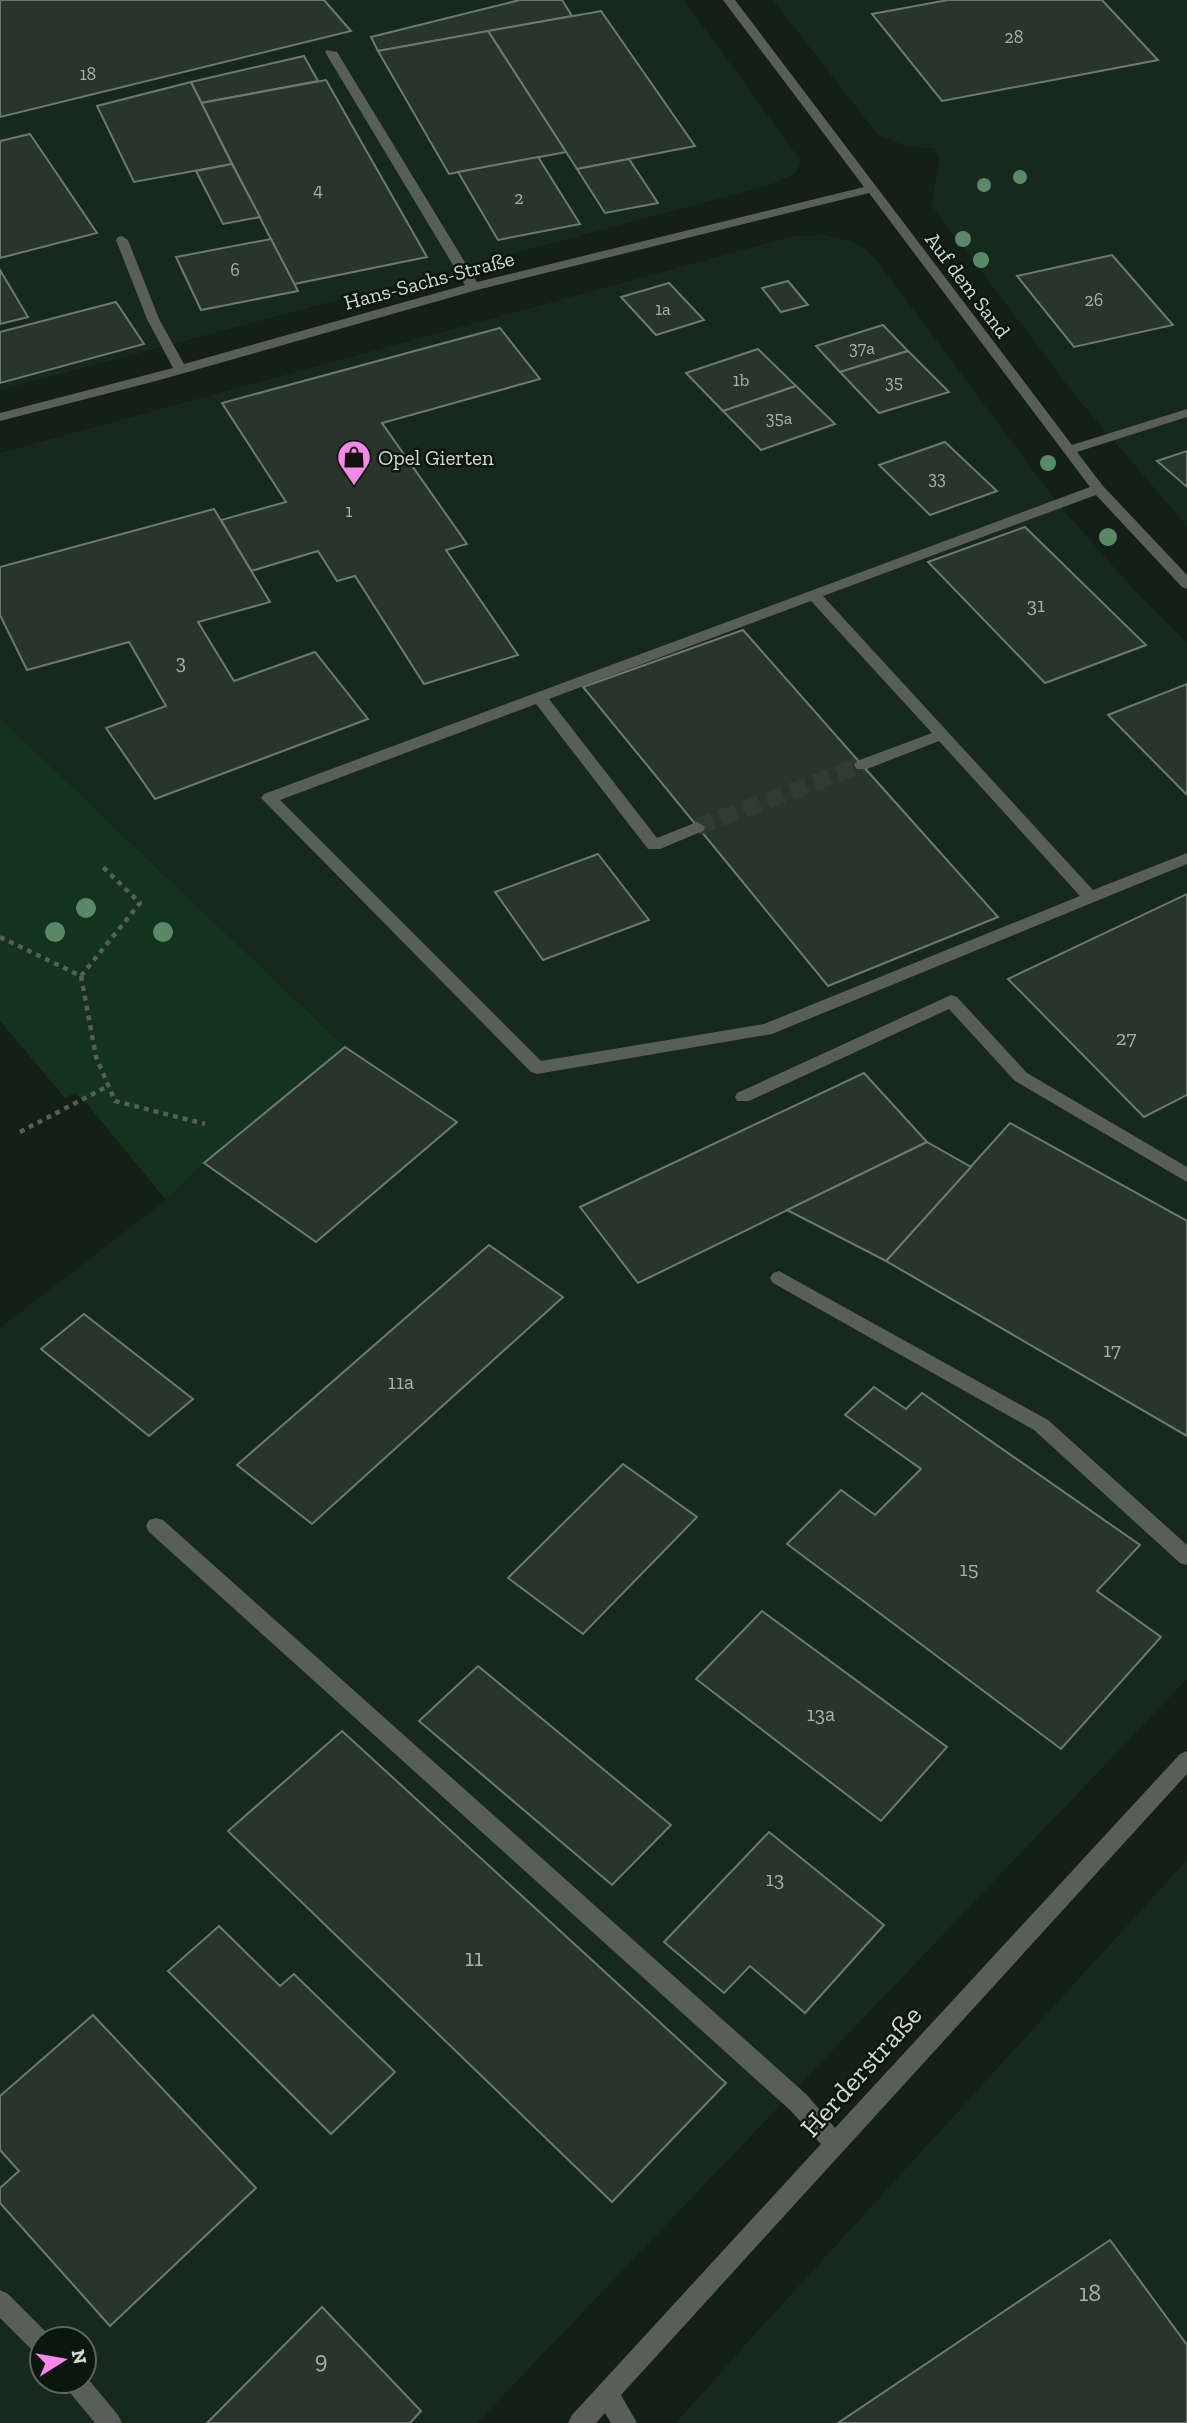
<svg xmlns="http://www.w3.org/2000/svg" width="1187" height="2423" font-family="'Zilla Slab',serif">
<rect width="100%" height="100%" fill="#141f17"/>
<g fill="#17291c" fill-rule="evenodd">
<polygon points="0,0 684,0 801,161 797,171 787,178 766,186 0,390"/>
<polygon points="773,0 1187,0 1187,526 1077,398 931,205 940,161 934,148 908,147 878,135"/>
<path d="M824 235 851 241 865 249 875 258 1059 505 1137 593 1187 643V1679L477 2423H0V1328L166 1200 204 1163 345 1047 0 718V453L794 236ZM42 2339H84V2381H42Z"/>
<polygon points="1187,1860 1187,2423 676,2423 747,2343"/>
</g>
<polygon fill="#13331e" points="0,718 345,1047 204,1163 166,1200 88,1105 75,1093 65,1098 0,1021"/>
<g fill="#29352c" stroke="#6c796f" stroke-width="2">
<polygon points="0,0 324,0 351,31 0,117"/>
<polygon points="520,0 562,0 572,16 378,51 371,37"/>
<polygon points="948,0 1102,0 1158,60 942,101 872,14"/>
<polygon points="601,11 695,146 577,169 488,31"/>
<polygon points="488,31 566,152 449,174 378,51"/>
<polygon points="304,56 318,81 201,103 191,82"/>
<polygon points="326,80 427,257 294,284 201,103"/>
<polygon points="191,82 232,164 134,182 97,106"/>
<polygon points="30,134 97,233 0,258 0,141"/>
<polygon points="538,157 580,224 498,240 458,172"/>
<polygon points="629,159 658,203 605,213 577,169"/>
<polygon points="232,164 260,217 223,224 196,171"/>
<polygon points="271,239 298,291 201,310 176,257"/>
<polygon points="1112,255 1173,325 1074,347 1017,276"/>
<polygon points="0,270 28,317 0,324"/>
<polygon points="788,281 808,305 781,312 762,288"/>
<polygon points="669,283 704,320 656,335 621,297"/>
<polygon points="116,302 144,344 0,383 0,332"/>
<polygon points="883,325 908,351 840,372 816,346"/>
<polygon points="500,328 540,379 382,423 467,544 446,550 518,655 424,684 355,576 337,581 318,551 251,571 221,520 286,502 222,403"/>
<polygon points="758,349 796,386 723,411 686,373"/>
<polygon points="908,351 949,392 879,413 840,372"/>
<polygon points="796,386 835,424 761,450 723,411"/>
<polygon points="945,442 997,491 930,515 879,465"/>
<polygon points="1187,451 1187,487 1157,461"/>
<polygon points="214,509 270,602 198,622 234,681 315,652 368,719 155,799 106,728 166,706 129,642 27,670 0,615 0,567"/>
<polygon points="1025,527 1146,645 1045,683 928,562"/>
<polygon points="743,630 862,765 998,917 828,986 583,687"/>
<polygon points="1187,684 1187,795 1108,715"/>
<polygon points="598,854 649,920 543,960 495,892"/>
<polygon points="1187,894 1187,1095 1144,1117 1008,979"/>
<polygon points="345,1047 457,1122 316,1242 204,1163"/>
<polygon points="864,1073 927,1142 638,1283 580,1207"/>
<polygon points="1010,1123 1187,1221 1187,1436 886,1261"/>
<polygon points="927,1142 971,1167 886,1261 787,1210"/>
<polygon points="489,1245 563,1297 312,1524 237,1465"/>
<polygon points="84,1314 193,1399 149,1436 41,1349"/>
<polygon points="874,1387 906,1409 922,1393 1140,1545 1097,1591 1161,1637 1061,1749 787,1544 841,1490 875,1515 921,1469 845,1415"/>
<polygon points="623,1464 697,1517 583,1634 508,1578"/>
<polygon points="762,1611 947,1747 881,1821 696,1679"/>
<polygon points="478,1666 671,1825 612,1885 419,1721"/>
<polygon points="342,1731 726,2083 612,2202 228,1831"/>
<polygon points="769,1832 884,1925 805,2013 750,1966 724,1993 664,1942"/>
<polygon points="219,1926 280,1986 294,1974 395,2072 331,2134 168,1971"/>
<polygon points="93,2015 256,2188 110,2326 0,2203 0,2188 19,2171 0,2150 0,2096"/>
<polygon points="1110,2240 1187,2345 1187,2423 838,2423"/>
<polygon points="322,2307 421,2411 410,2423 207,2423"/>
</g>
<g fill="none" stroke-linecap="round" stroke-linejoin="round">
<polyline stroke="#303b33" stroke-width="17" stroke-dasharray="17 8" stroke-linecap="butt" points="697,827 862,765"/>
<g stroke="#545e56" stroke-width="4.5" stroke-dasharray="5 5" stroke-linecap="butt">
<polyline points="0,937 81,976 96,1057 115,1101 205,1124"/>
<polyline points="81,976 140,903 103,867"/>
<polyline points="20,1132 106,1087"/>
</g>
<g fill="#595e5a" fill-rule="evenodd">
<path d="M723 0H735L1072 445 1187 409V417L1077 452 1103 486 1187 575V589L1182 587 1096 495 823 596 1093 890 1187 853V864L772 1034 537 1074 531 1072 261 798 264 794 1090 487 869 193 477 290 156 381 0 421V413L173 368 147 319 116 240 118 237 122 236 128 240 159 319 184 364 465 285 325 52 327 50 337 52 477 282 864 187ZM811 601 932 733 857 761 854 765 857 769H867L939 741 1080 896 764 1024 541 1061 280 800 536 704 648 849H660L703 831 705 827 697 822 657 838 549 699Z"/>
<polygon points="951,995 957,997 1027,1073 1187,1167 1187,1182 1015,1081 949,1009 749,1101 737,1101 735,1097 737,1093"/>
<polygon points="779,1271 1048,1420 1187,1545 1187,1565 1180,1563 1034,1430 773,1283 770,1278 773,1273"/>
<polygon points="156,1518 163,1520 807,2095 835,2128 1180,1754 1187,1751 1187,1774 621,2395 637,2423 611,2423 605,2413 596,2423 568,2423 572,2415 821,2144 791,2111 149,1532 146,1526 149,1520"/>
<polygon points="0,2290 8,2294 50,2336 52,2339 42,2339 42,2356 34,2352 0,2318"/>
<polygon points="84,2374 118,2415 122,2423 95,2423 67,2389 63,2381 84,2381"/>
</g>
</g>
<g fill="#5a8968">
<circle cx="1020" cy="177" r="7"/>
<circle cx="984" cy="185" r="7"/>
<circle cx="963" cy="239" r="8"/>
<circle cx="981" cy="260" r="8"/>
<circle cx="1048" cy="463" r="8"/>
<circle cx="1108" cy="537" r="9"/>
<circle cx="86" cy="908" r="10"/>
<circle cx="55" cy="932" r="10"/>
<circle cx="163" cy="932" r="10"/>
</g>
<defs>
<g id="shop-pin" transform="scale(1.75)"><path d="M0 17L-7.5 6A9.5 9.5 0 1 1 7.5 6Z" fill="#f987e9" stroke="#0b160e"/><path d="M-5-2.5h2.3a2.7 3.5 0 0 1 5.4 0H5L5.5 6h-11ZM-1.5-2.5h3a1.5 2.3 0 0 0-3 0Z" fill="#111"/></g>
</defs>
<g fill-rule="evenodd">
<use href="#shop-pin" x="354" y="457"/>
</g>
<g text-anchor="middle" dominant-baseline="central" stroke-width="5" stroke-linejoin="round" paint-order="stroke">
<g font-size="18" fill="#a8b0a9">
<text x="1014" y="37">28</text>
<text x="88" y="74">18</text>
<text x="318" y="190">4</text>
<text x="519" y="198">2</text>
<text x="235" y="270">6</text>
<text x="1094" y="300">26</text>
<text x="663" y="309">1a</text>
<text x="862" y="348">37a</text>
<text x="741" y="380">1b</text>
<text x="894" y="382">35</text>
<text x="779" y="418">35a</text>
<text x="937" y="478">33</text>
<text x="349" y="511">1</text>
</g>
<g font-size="21" fill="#d2d9d3" stroke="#0b160e">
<text transform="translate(429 280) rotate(-15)">Hans-Sachs-Straße</text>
<text transform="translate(968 285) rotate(53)">Auf dem Sand</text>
</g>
<g font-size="21" fill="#d2d9d3" stroke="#0b160e" text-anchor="start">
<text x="378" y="457">Opel Gierten</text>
</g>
<g font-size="21" fill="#a8b0a9">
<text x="1036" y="604">31</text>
<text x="181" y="661">3</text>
<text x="1126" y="1037">27</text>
<text x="1112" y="1349">17</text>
<text x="401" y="1381">11a</text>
<text x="969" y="1568">15</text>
<text x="821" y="1713">13a</text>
<text x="775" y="1878">13</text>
</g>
<g font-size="24" fill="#a8b0a9">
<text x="474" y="1957">11</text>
<text x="1090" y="2292">18</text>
<text x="321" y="2359">9</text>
</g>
<g font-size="28" fill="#d2d9d3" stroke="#0b160e">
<text transform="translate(861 2071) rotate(-48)">Herderstraße</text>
</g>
</g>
<g transform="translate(63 2360) rotate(79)"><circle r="33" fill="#0b160e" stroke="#5b645d" stroke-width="2"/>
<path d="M0-5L12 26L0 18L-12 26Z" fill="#f987e9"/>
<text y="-10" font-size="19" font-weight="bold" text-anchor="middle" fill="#d2d9d3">N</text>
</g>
</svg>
